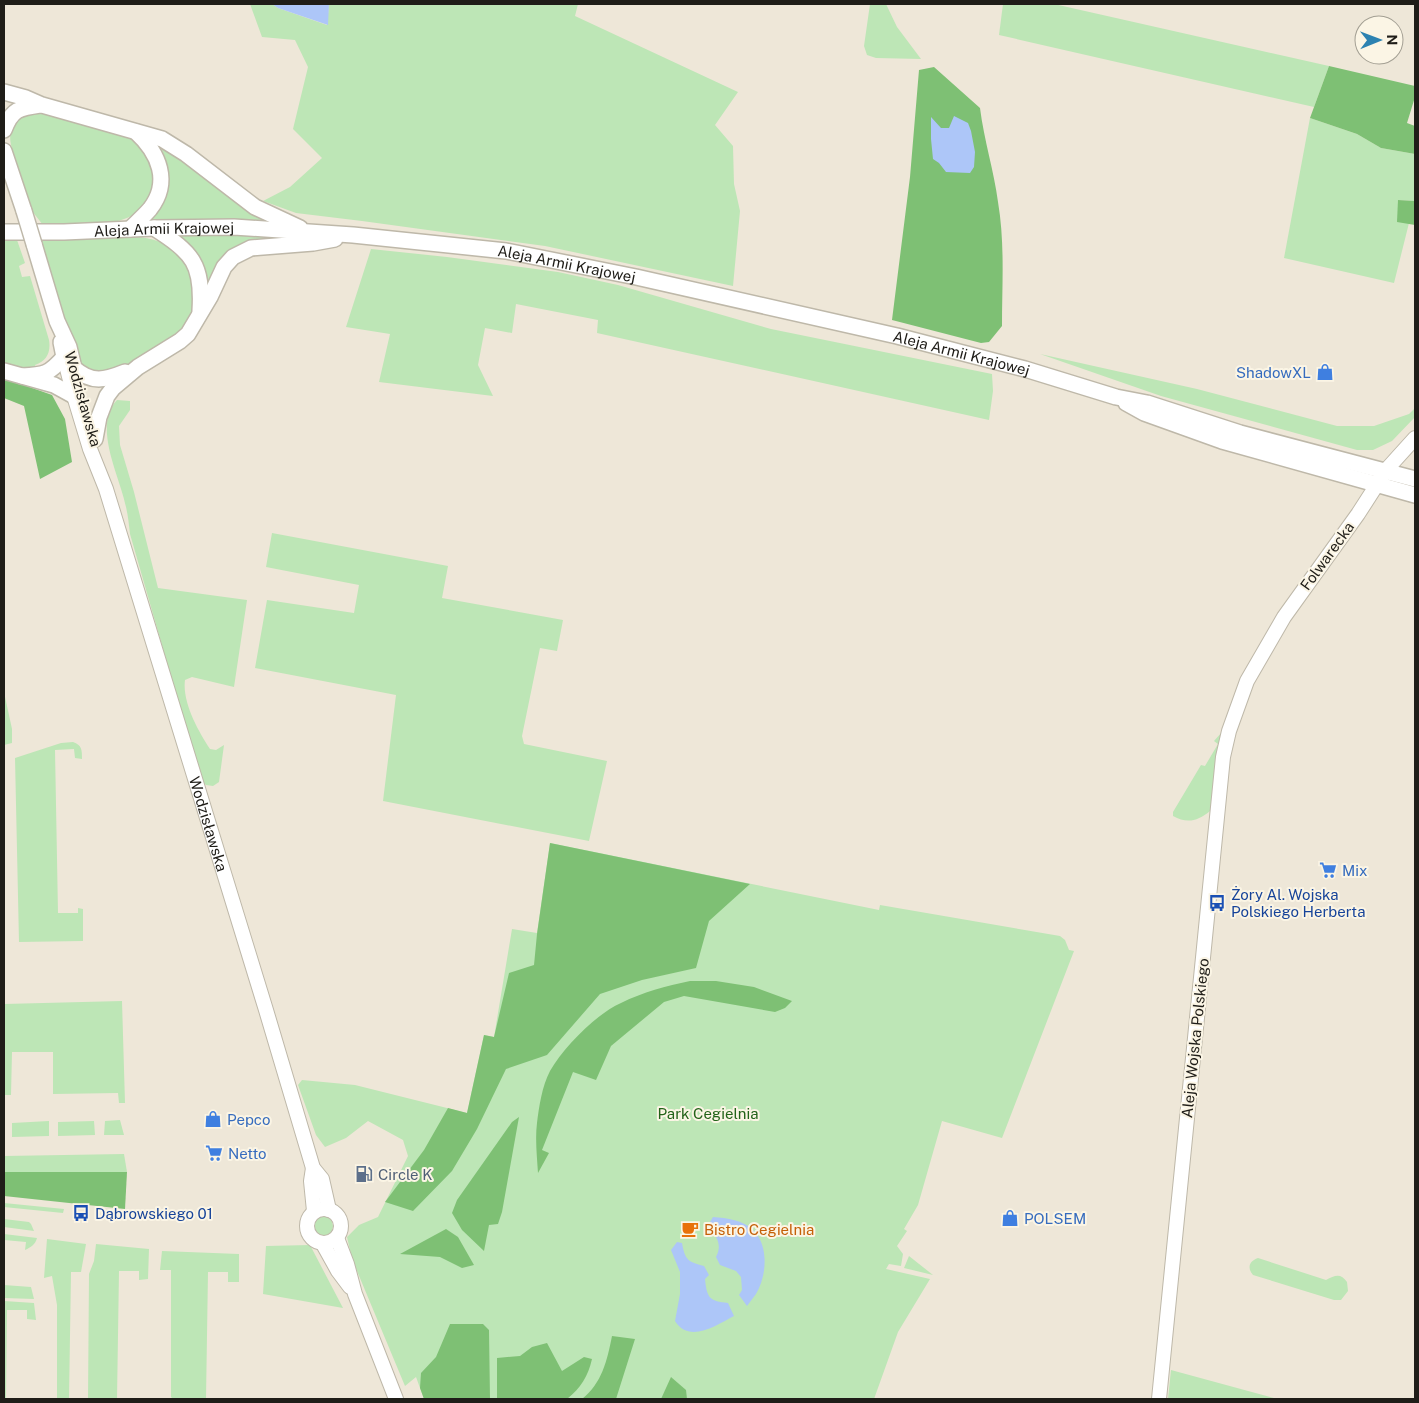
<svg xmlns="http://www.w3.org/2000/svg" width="1419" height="1403" font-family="'Public Sans',sans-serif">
<rect width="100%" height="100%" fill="#eee7d8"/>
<g fill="#bde6b6">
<polygon points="250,4 272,4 278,8 327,25 329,4 578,4 575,16 738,92 715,125 733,146 734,184 740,211 733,286 545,246 362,221 296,213 263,201 290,187 322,158 293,129 308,67 295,40 262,37"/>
<polygon points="870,4 886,4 897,27 921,59 876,58 867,55 864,46"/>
<polygon points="1003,4 1054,4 1329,66 1314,107 999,35"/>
<path d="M28 112 45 113 128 137C143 146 154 161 153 178 151 235 82 224 43 225L32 211 11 145C8 127 14 121 28 112Z"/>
<polygon points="1310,118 1357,134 1381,148 1415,154 1415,201 1398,200 1409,223 1394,283 1284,258"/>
<path d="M160 144 267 217 265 223 151 222 150 221C169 199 175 171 159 145Z"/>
<path d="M201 233 265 235V242L210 283 208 282C204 264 195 246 180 236Z"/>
<path d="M133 237C167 237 191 257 194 292 194 302 193 312 188 321 185 327 181 332 176 336 163 347 145 355 130 364 125 366 119 371 114 373 100 377 84 370 77 360L41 241Z"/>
<path d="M4 240H17L25 263 19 266 22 277 30 276 49 340C51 352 47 361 35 365L37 371 4 364Z"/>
<polygon points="371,249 447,257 558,272 618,285 771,329 992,374 993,391 989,420 597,333 598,320 516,304 512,333 485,328 478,365 493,396 379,382 390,334 346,327"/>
<polygon points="1040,354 1197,389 1337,426 1374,426 1409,414 1415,408 1415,417 1392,441 1373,450 1357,450 1161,396"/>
<path d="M117 400 130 401V410L119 426 120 445 134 492 158 588 247 600 234 687 192 677 185 680C182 702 198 731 210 749L216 750 224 745 219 782 213 786 206 785 201 781 130 534C129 525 128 515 126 507 120 476 92 426 117 400Z"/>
<polygon points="272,533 448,566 442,598 563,620 557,651 540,648 522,736 524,744 607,761 589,841 383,801 396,695 255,668 267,600 354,613 359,585 266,567"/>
<polygon points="4,692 12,729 12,743 4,745"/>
<path d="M1222 732 1210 811C1198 821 1187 824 1173 816V812L1201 765 1205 766 1218 744 1214 741Z"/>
<path d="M73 742C82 745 82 750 82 759L75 758 74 749 55 750 58 913H78V908L83 909V941L19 942 15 758 61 743Z"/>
<polygon points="550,843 879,910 880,905 1060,936 1065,940 1069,950 1074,951 1002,1138 942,1121 918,1205 904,1229 907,1231 897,1246 903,1254 901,1266 889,1264 886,1269 930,1279 898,1332 874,1399 424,1399 416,1377 405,1386 352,1259 347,1237 359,1225 378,1217 408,1156 403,1140 368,1121 346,1138 325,1147 316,1135 298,1085 302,1080 355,1085 467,1113 484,1035 494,1037 512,929 537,933"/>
<polygon points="122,1001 125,1103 119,1103 118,1093 53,1094 53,1052 12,1052 11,1095 4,1095 4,1004"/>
<polygon points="120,1120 124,1135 104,1135 105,1121"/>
<polygon points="49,1121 49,1136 12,1137 12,1123"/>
<polygon points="94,1121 95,1135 58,1136 58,1122"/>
<polygon points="124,1154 127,1172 4,1172 4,1156"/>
<polygon points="4,1203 64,1209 63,1213 4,1207"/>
<circle cx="323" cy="1226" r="10"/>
<polygon points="4,1219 29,1222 31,1224 34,1231 4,1227"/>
<path d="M4 1234 37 1238C35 1245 31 1247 25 1250L26 1242 4 1240Z"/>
<polygon points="47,1239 86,1244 81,1272 71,1272 69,1399 57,1399 57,1305 52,1276 44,1278"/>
<polygon points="96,1244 149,1249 148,1279 139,1280 139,1271 119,1271 117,1399 88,1399 89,1274 94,1261"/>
<polygon points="310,1245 343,1308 263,1294 266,1246"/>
<polygon points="162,1251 239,1254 239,1282 228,1282 228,1272 208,1272 206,1399 169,1399 172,1398 171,1397 171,1270 160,1270"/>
<polygon points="909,1256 933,1275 904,1268"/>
<path d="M1258 1258 1326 1280C1335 1275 1341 1273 1347 1282L1348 1291 1341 1300H1334L1253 1275C1247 1268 1249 1261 1258 1258Z"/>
<polygon points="4,1285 31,1287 34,1299 4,1298"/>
<polygon points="4,1301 34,1303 36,1320 27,1319 27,1310 7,1310 6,1399 4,1399"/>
<polygon points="1171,1370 1274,1398 1278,1399 1168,1399"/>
</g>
<g fill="#7ec074">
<polygon points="1329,66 1415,86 1415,97 1407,123 1415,126 1415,154 1381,148 1357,134 1310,118"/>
<path d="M934 67 980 108C984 140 994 171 998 202 1005 243 1002 285 1002 326L989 342 981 343 892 320 910 177 919 70Z"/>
<polygon points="1398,200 1415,201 1415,225 1397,222"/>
<polygon points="4,378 52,395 65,419 72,462 40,479 24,406 4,398"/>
<polygon points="550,843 750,884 709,921 696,968 642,980 600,994 547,1055 506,1069 477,1129 452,1171 413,1211 385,1202 424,1150 448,1108 467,1113 484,1035 494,1037 509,973 534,965 537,934"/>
<path d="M690 981H716L754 987 792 1001 785 1008 775 1012 684 996 664 1002 611 1046 596 1080 573 1072 542 1150 549 1153 538 1173C537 1157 535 1139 537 1123 539 1107 542 1086 550 1071 564 1047 596 1014 621 1003 643 992 666 986 690 981Z"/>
<polygon points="519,1117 502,1212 498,1224 489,1225 484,1251 462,1230 452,1213 457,1200 512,1122"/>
<polygon points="4,1172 127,1172 125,1209 4,1196"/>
<polygon points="446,1229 458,1237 474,1265 462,1268 440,1257 400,1254"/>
<polygon points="450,1324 483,1324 489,1330 490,1399 424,1399 420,1388 421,1373 436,1357"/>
<path d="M612 1336 635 1339 616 1399H582C602 1383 607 1361 612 1336Z"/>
<path d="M547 1343 562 1371 584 1357 592 1359C588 1376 581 1388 567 1399H497V1358L520 1356 532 1347Z"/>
<polygon points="671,1377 686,1390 687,1399 661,1399"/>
</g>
<g fill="#adc6f8">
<polygon points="272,4 329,4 328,25 278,8"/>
<polygon points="954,116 968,123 971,131 975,152 974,167 970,173 946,172 939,163 933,159 931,139 931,117 941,128 949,128"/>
<path d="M713 1217C727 1218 743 1220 753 1230 769 1245 767 1276 756 1294 753 1298 750 1302 747 1306L739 1295 742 1290 741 1277 736 1271 720 1265 716 1257C722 1246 718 1236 708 1229L710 1222Z"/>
<path d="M677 1242 682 1243C685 1260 688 1262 704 1266L709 1275 705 1279C707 1299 710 1301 728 1303L734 1316C717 1325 689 1344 675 1321L680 1294V1272L671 1250Z"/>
</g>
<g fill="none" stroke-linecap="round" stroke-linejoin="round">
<g stroke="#beb8a9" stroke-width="16">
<g id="tertiary">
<path id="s1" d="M64 357 74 396 90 449 106 489 266 1010 313 1168 322 1179 329 1210"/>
<polyline points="313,1168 311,1181 314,1211"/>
<circle cx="324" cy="1226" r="17"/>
<polyline points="337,1238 347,1264 355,1294 396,1399"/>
<polyline points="323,1244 338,1271 350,1287"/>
<polyline points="1159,1399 1223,757 1229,731 1247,681 1284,617 1358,514 1387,469 1415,438"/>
</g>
</g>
<g stroke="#beb8a9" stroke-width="18">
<g id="secondary">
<polyline points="4,92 26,98 42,105 162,139 186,154 255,207 300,228"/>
<path d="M4 130C12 109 19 108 40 105"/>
<polyline points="4,151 24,211"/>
<path d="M154 228C193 253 203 264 200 311"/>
<path d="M130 229C136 223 144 216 150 209 171 182 159 153 136 132"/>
<path id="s2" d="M4 232H64L154 228 234 227 353 235 506 251 636 277 897 336 1025 369 1116 397 1147 403 1240 433 1415 479"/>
<path d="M34 244 57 321 69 347 74 368C92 384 105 380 125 372"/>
<polyline points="4,371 54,385 74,396"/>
<path d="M22 376C45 375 49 374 64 357L61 342"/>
<polyline points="1126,403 1144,413 1222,441 1415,495"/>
<polyline points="95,439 99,417 107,396 113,388 138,367 180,341 188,334 210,297 224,267 233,257 251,248 313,243 335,239"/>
</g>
</g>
<use href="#tertiary" stroke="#fff" stroke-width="14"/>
<use href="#secondary" stroke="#fff" stroke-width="15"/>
<g stroke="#beb8a9" stroke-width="18" stroke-linecap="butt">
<polyline id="secondary-bridge" points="24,211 34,244"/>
</g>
<use href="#secondary-bridge" stroke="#fff" stroke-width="15"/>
</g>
<defs>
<g id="shop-bare" transform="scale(1.35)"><path d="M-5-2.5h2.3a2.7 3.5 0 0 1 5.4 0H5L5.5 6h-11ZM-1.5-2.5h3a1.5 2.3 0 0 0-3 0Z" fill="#3f7fe0" stroke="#fbf5e5" stroke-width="2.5" paint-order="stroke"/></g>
<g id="supermarket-bare" transform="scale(1.35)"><path d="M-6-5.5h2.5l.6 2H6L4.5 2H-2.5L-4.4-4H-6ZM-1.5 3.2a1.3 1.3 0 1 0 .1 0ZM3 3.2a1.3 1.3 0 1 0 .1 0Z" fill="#3f7fe0" stroke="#fbf5e5" stroke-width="2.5" paint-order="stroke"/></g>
<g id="bus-bare" transform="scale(1.35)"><path d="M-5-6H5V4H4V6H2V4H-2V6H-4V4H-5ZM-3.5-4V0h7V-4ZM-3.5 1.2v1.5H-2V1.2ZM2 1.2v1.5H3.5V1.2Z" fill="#1a4fb4" stroke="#fbf5e5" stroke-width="2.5" paint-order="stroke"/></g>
<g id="fuel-bare" transform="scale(1.35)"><path d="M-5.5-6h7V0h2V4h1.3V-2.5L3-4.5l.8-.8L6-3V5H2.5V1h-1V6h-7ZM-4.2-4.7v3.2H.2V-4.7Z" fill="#5c6f8a" stroke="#fbf5e5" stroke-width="2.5" paint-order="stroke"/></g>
<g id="cafe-bare" transform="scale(1.35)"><path d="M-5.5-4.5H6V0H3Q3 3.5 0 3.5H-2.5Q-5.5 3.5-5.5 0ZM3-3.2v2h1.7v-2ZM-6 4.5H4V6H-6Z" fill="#e8710a" stroke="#fbf5e5" stroke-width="2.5" paint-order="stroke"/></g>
</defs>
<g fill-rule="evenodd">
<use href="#shop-bare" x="1325" y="372"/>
<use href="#supermarket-bare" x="1328" y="870"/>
<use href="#bus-bare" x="1217" y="903"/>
<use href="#shop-bare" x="213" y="1119"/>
<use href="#supermarket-bare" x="214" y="1153"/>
<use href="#fuel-bare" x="364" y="1174"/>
<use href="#bus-bare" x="81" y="1213"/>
<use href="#shop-bare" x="1010" y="1218"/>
<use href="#cafe-bare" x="690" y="1229"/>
</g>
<g text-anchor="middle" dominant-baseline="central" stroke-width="4" stroke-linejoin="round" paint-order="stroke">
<g font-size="15" fill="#1f1d18" stroke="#fbf5e5">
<text stroke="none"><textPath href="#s2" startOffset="160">Aleja Armii Krajowej</textPath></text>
<text stroke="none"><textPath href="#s2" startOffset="565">Aleja Armii Krajowej</textPath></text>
<text stroke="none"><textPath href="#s2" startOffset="970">Aleja Armii Krajowej</textPath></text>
<text transform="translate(83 399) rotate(74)">Wodzisławska</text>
<text transform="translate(1327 556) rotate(-54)">Folwarecka</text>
<text stroke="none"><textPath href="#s1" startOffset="489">Wodzisławska</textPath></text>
<text transform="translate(1195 1038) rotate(-84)">Aleja Wojska Polskiego</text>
</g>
<g font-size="15" fill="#366cbe" stroke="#fbf5e5" text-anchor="start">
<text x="1311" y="372" text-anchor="end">ShadowXL</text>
<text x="1342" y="870">Mix</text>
<text x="227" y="1119">Pepco</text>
<text x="228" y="1153">Netto</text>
<text x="1024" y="1218">POLSEM</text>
</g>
<g font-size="15" fill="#164399" stroke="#fbf5e5" text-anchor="start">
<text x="1231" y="894">Żory Al. Wojska<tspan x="1231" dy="17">Polskiego Herberta</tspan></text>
<text x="95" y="1213">Dąbrowskiego 01</text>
</g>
<g font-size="15" fill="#236319" stroke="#fbf5e5">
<text x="708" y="1113">Park Cegielnia</text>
</g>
<g font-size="15" fill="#4e5e75" stroke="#fbf5e5" text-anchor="start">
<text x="378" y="1174">Circle K</text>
</g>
<g font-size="15" fill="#c56008" stroke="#fbf5e5" text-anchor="start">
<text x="704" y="1229">Bistro Cegielnia</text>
</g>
</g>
<rect width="1419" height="1403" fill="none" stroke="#1f1d18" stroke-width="10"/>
<g transform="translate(1379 40) rotate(89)"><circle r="24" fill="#fbf5e5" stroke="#a39f93"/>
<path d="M0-4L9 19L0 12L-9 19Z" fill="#2c82b1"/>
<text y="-8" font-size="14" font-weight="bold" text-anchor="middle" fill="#1f1d18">N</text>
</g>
</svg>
